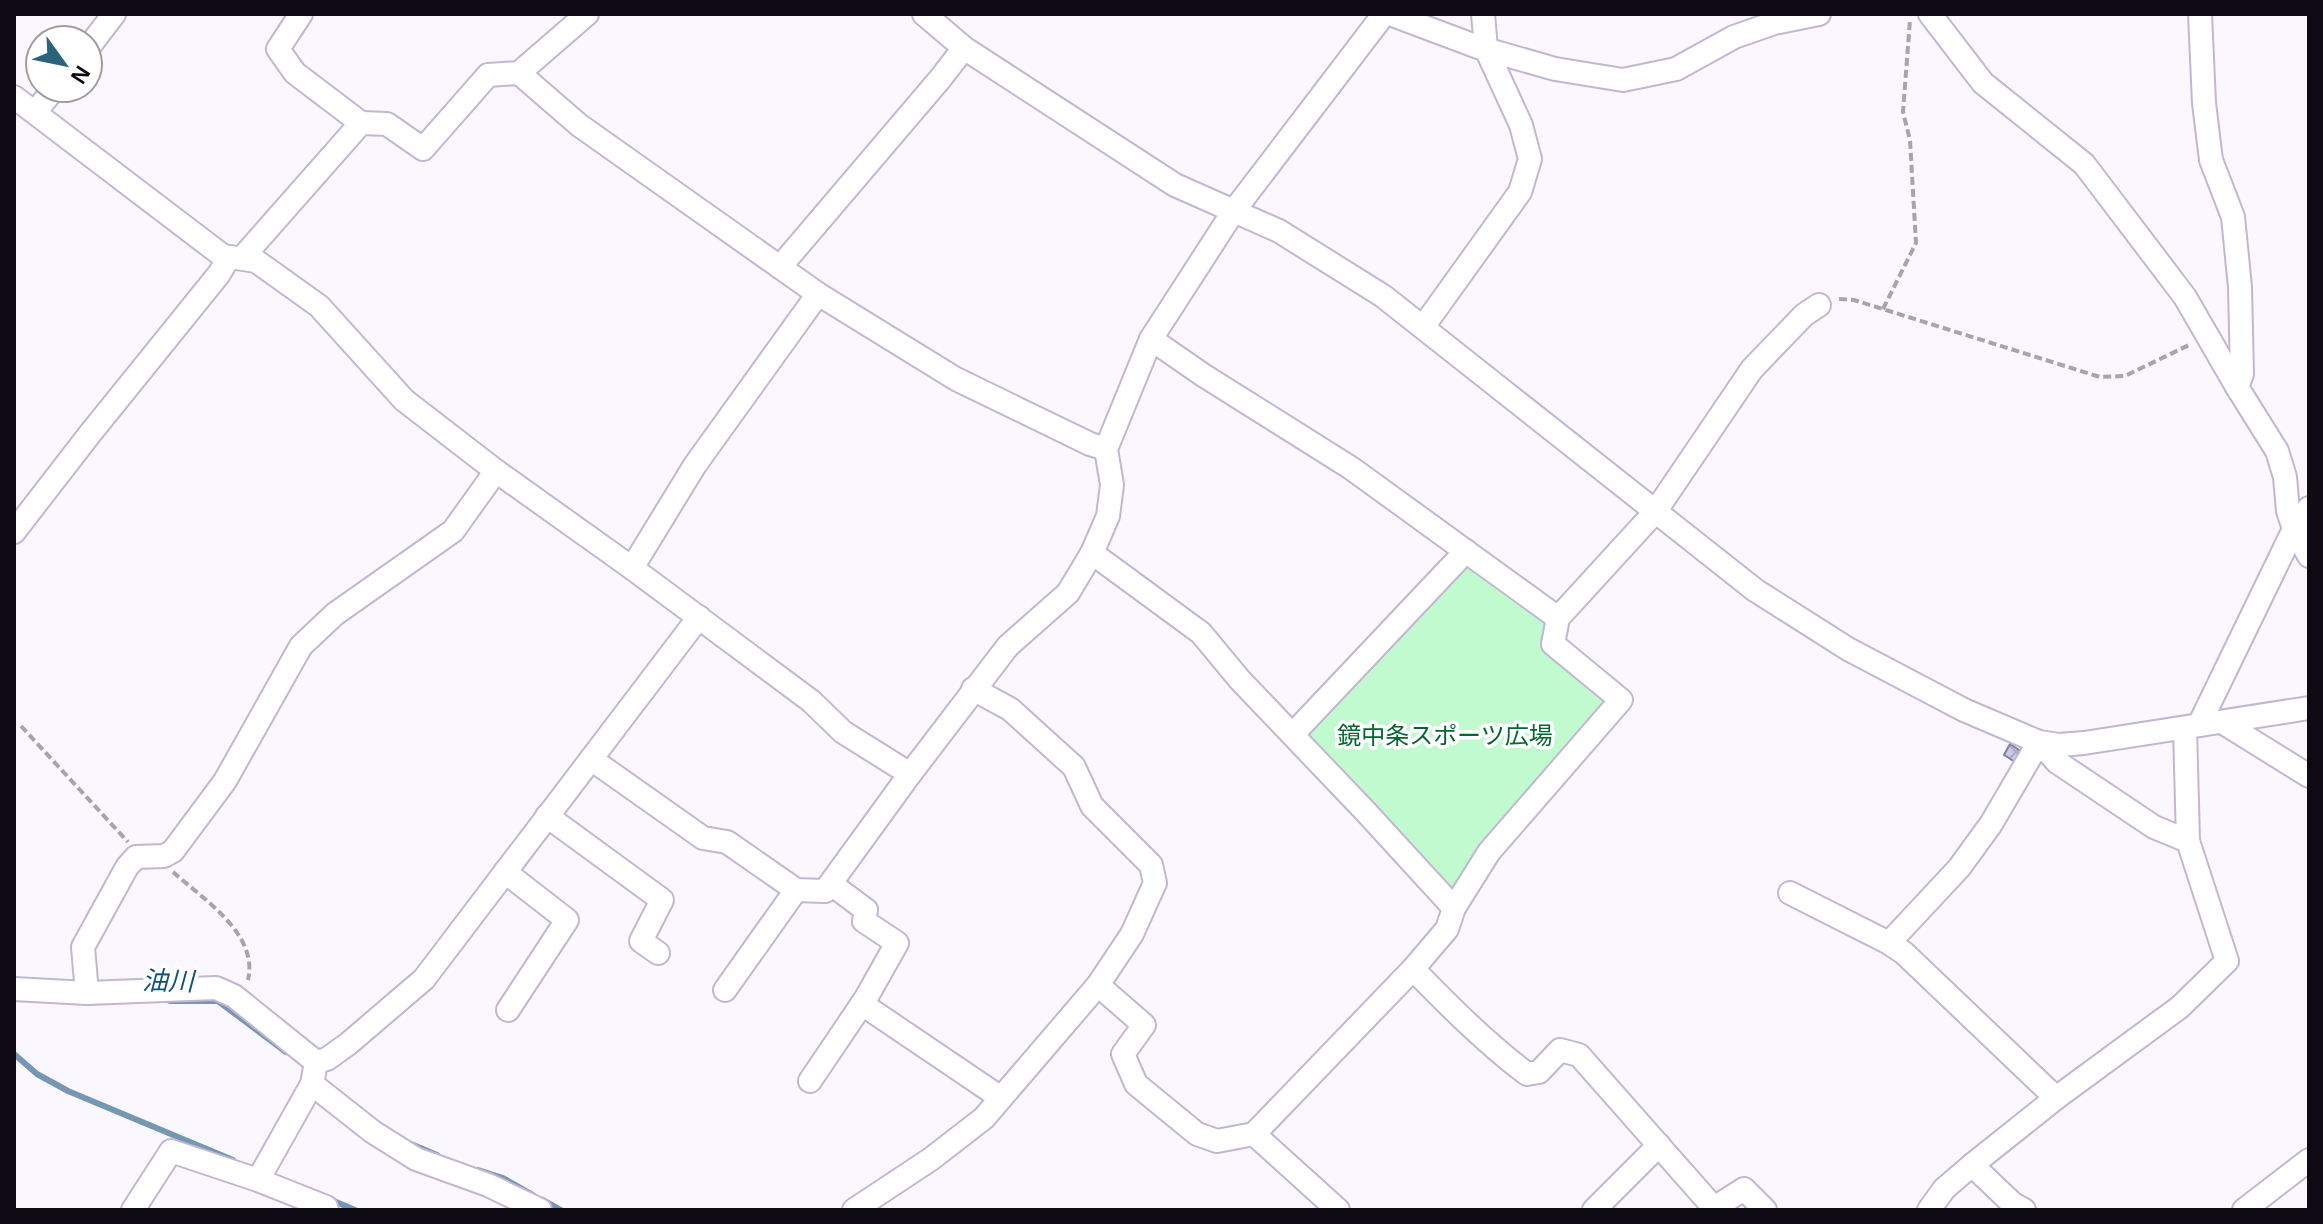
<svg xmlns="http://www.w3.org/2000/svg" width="2323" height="1224" font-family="Helvetica,'Noto Sans JP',sans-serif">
<defs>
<pattern id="building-cross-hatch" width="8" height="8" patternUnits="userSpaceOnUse" patternTransform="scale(2)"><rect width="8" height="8" fill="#c8c9e8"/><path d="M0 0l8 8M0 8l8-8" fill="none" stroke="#ababc6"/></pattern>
</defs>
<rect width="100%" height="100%" fill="#faf7fe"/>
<polygon fill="#c2facf" points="1466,551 1558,618 1553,644 1621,700 1447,899 1293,734"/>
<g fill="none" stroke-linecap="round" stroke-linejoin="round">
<g stroke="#7697b2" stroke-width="6">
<polyline points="170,1001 218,1001 286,1052"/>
<polyline points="14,1054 37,1074 68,1091 233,1160"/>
<polyline points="411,1144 437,1155"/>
<polyline points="478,1170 503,1178 533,1195"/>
<polyline points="329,1199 355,1210"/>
<polyline points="543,1200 561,1210"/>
</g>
</g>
<polygon fill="url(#building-cross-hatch)" stroke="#80819d" stroke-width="2" points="2010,744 2022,752 2015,762 2004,755"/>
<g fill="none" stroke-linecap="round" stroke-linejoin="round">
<g stroke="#c3b6d3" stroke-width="26">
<g id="minor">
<polyline points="301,14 278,49 295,73 361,123"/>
<polyline points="924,14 964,48 1175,185 1279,231 1383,296 1755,590 1848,649 1964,710 2039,742 2059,745 2084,743 2309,708"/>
<polyline points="1390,14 1478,47 1555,69 1623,80 1676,69 1734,37 1774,23 1819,14"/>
<polyline points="1930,14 1983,83 2084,164 2185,297 2237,387"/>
<polyline points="2200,14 2204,103 2211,160 2233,217 2240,287 2242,374 2237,387 2277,451 2285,477 2288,511 2294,529 2309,556"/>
<polyline points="88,48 114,14"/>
<polyline points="519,73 579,125 818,294 956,379 1090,444 1106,449"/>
<polyline points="14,97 223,256 256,261 319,306 404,400 496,471 632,568 811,701 843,732 910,774"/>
<polyline points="35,112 55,88"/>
<polyline points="242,258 361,123 387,124 423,149 488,75 519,73 587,14"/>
<polyline points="780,267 940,79 964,48"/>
<polyline points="1423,327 1520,192 1530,159 1521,125 1486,49 1483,14"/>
<polyline points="1151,339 1203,375 1351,468 1558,618"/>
<polyline points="14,532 89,435 219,274 229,257"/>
<polyline points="1092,553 1201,633 1240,680 1366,812 1454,908"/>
<polyline points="632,568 695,465 818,294"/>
<polyline points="2222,722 2309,776"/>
<polyline points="2199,725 2294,529 2309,508"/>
<polyline points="2185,728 2188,841"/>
<polyline points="1293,734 1466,551"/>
<polyline points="591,759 703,838 727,842 796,890 825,891 910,774 1008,646 1068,593 1092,553 1108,516 1112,485 1106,449 1151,339 1233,212 1384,14"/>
<polyline points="547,816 662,900 641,941 658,953"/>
<polyline points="505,872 567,920 508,1010"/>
<polyline points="1790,893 1889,943 1904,953 2056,1098"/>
<polyline points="1889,943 1959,868 1991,824 2039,742 2057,762 2154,827 2188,841 2227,961 2180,1007 2056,1098 1972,1165 1944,1189 1929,1210"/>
<path d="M1413 969C1449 1006 1486 1043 1527 1074L1539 1072 1560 1050 1579 1055 1714 1208 1744 1189 1765 1210"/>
<polyline points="1098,985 1144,1025 1123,1054 1136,1084 1197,1134 1217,1141 1254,1134"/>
<polyline points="14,989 87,993 216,988 234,996 316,1062"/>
<polyline points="725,990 796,890"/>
<polyline points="87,993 83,947 127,867 136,857 164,856 173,851 225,781 301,646 335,614 453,531 496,471"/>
<polyline points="862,1004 1001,1098"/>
<polyline points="316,1062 327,1059 348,1044 424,979 699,617"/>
<polyline points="810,1081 866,998 897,943 864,921 866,910 831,884"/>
<polyline points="312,1084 373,1132 416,1159 488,1185 540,1210"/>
<polyline points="1972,1165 2013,1204 2024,1210"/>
<polyline points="258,1180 326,1207 327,1210"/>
<polyline points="133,1210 171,1151 258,1180 312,1084 316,1062"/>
<polyline points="854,1210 931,1159 984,1118 1098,985 1132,934 1155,883 1151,865 1092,806 1074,767 1010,709 973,689"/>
<polyline points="1338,1210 1254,1134 1413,969 1447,929 1454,908 1489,852 1621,700 1553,644 1558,618 1655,512 1752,369 1804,315 1819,305"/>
<polyline points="1594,1210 1659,1145"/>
<polyline points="2244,1210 2309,1160"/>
</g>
</g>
<g stroke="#a7a4ac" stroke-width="4" stroke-dasharray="8 4" stroke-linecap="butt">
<polyline points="1839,299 1854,300 2100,377 2125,376 2191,344"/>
<polyline points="1883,309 1916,243 1910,140 1903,112 1910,20"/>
<polyline points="21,726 128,842"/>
<path d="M173 872C203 899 259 934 248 980"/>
</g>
<use href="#minor" stroke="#fff" stroke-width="22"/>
</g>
<g text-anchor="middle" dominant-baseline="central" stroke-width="7" stroke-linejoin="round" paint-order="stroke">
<g font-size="24" fill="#066531" stroke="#fff">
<text x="1445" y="735">鏡中条スポーツ広場</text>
</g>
<g font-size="26" font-style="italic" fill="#0f5377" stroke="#fff">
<text transform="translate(168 981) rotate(1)">油川</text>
</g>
</g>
<rect width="2323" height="1224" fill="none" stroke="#0e0a14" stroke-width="32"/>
<g transform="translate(64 64) rotate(123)"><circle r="38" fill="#ffffff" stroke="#9f9da1" stroke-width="2"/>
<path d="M0-6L14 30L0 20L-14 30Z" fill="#29647c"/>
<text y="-12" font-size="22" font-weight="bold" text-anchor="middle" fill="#0e0a14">N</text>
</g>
</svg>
